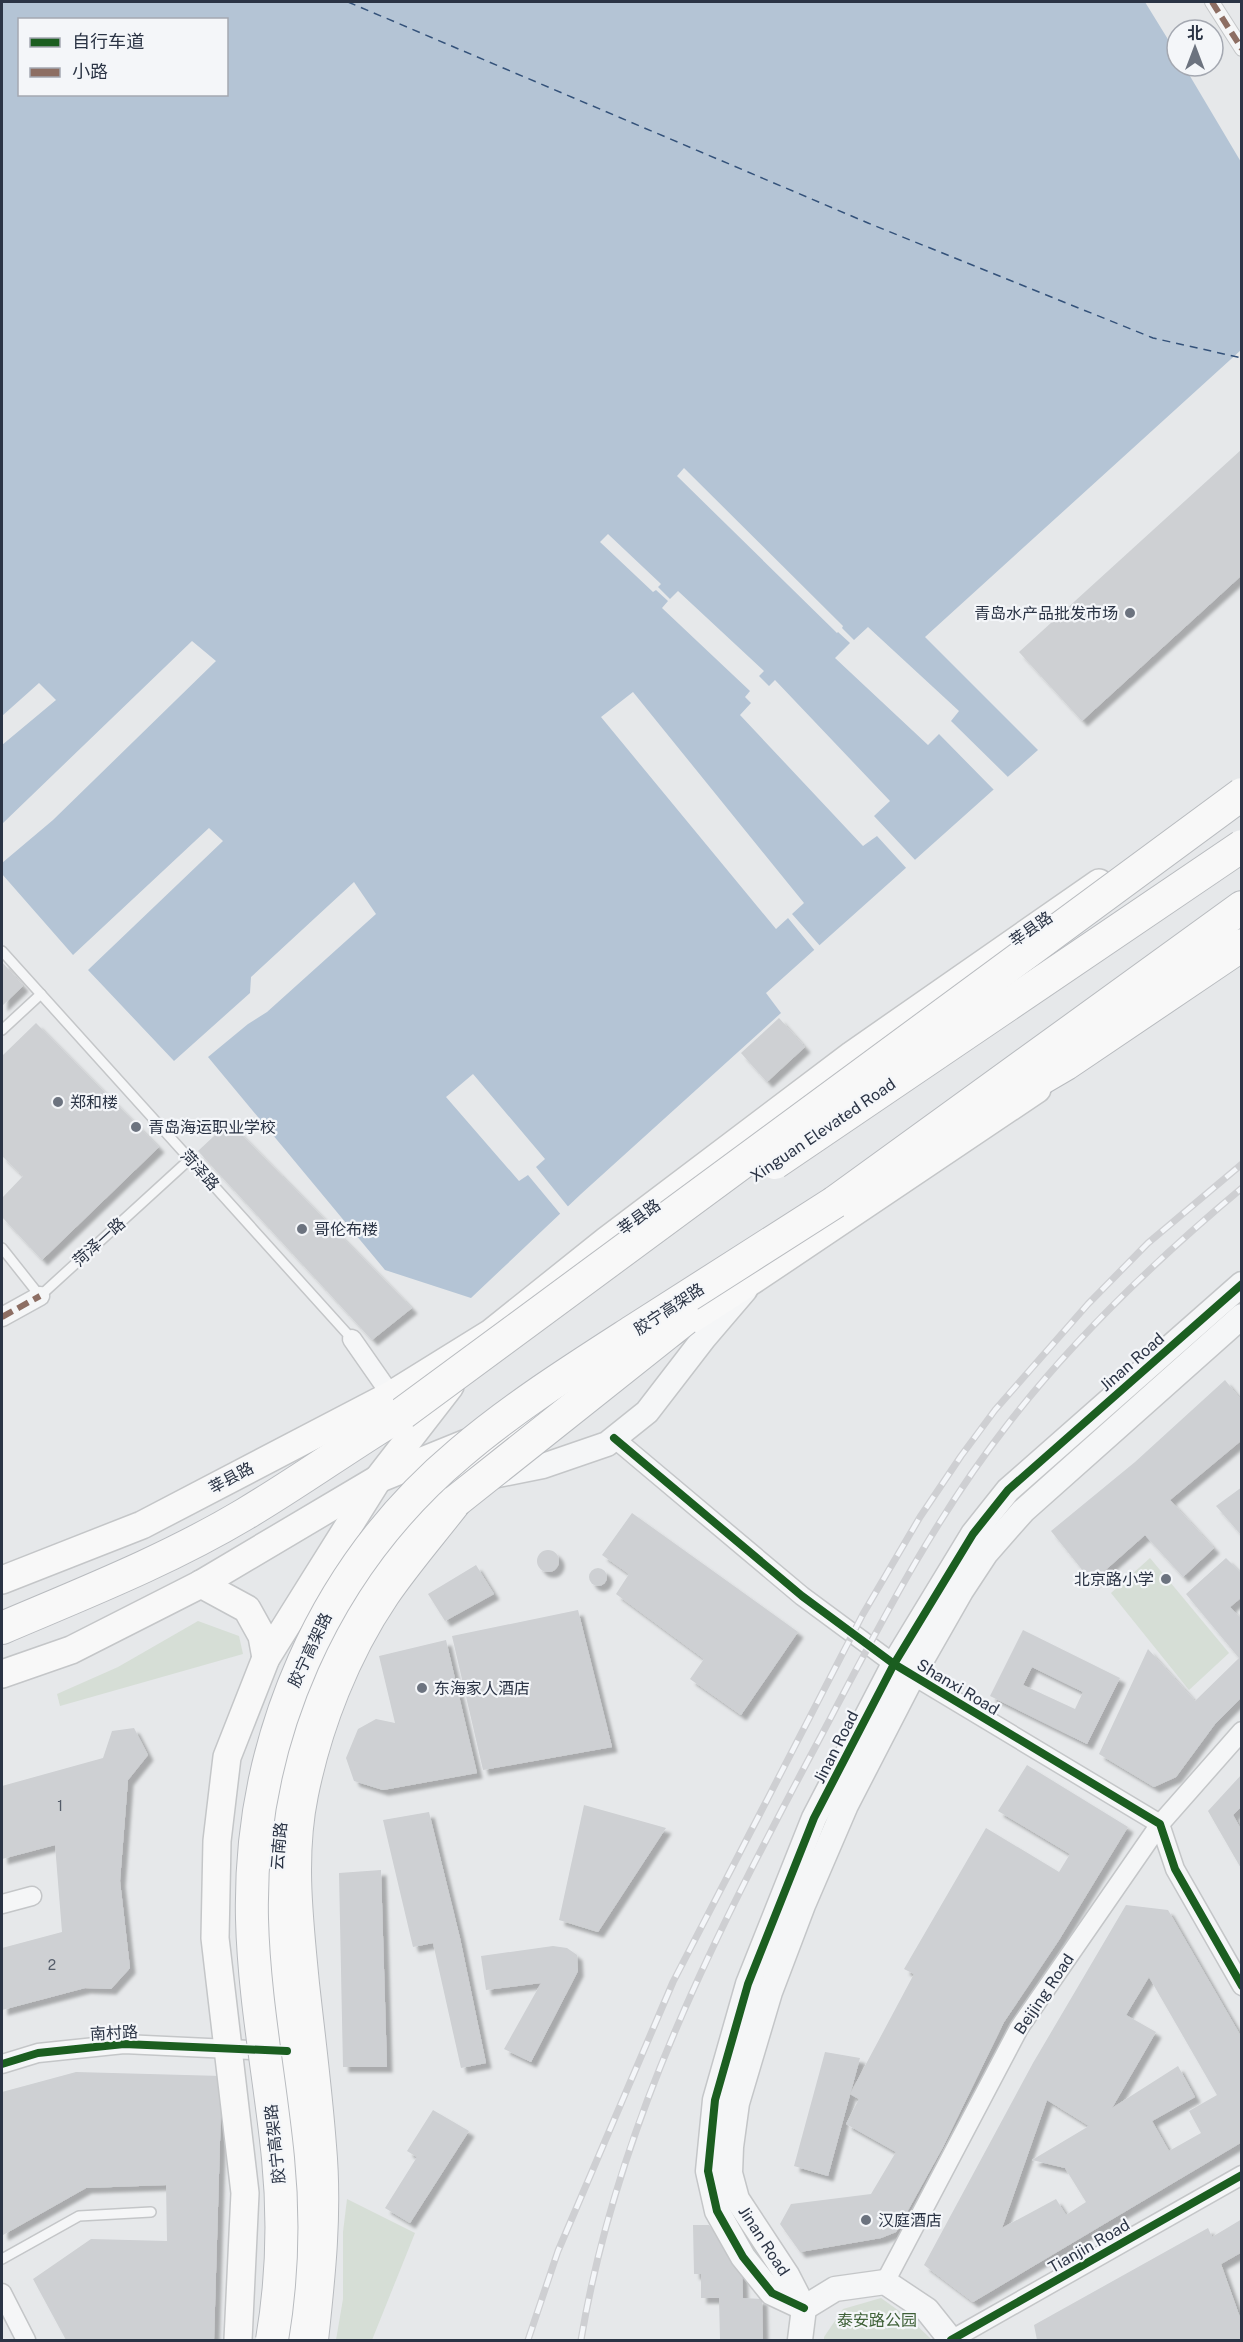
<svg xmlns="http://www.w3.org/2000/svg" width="1243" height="2342" font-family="'Public Sans','Noto Sans SC',sans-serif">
<defs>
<filter id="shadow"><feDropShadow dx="5.5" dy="5.5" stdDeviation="1.5" flood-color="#0004"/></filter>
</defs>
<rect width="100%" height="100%" fill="#e6e8ea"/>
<g fill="#d6ded6">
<polygon points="1150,1558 1229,1653 1189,1690 1111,1593"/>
<polygon points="198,1621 239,1636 243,1654 60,1706 57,1694 118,1667"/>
<polygon points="347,2199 415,2233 372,2340 336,2340 343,2299 343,2232"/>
<polygon points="881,2298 909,2318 932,2340 824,2340 824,2337 843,2309"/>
</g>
<path fill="#b4c4d5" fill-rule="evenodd" d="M2 2H1145L1177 54V66H1184L1241 162V350L925 637 1038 750 766 993 781 1013 581 1194 471 1298 385 1270 208 1057 248 1024 267 1012 376 914 354 882 251 977 250 993 174 1061 88 970 223 841 209 828 73 955 2 874V863L53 820 216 661 192 641 2 824V745L56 700 39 683 2 716ZM20 20H226V94H20Z"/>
<g fill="#e6e8ea">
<polygon points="684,468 843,626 842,628 854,640 868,627 959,711 951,721 1010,779 996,792 939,734 928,745 835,658 850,643 838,632 837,633 677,476"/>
<polygon points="608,534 661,584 658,587 670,599 678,591 764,671 759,676 769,686 775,680 890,801 874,816 917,862 908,870 877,836 863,846 740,715 751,703 745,697 750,691 662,608 668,601 656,590 653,592 600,542"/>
<polygon points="633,692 804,903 792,914 821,947 816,952 788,918 776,929 601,717"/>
<polygon points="473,1074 545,1159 536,1167 570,1209 562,1216 528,1175 519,1181 446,1097"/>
</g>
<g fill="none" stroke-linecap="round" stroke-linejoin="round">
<polyline stroke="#34527a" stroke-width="1.5" stroke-dasharray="8 6" stroke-linecap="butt" points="348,2 868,223 1153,338 1242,358"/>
</g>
<g fill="#ced0d3" fill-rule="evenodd" filter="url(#shadow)">
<polygon points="1242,449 1242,575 1082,721 1019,652"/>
<polygon points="2,962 23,986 2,1006"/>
<polygon points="779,1018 805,1047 767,1082 741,1053"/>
<polygon points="36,1023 159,1147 42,1260 2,1217 2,1198 23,1176 2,1156 2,1056"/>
<polygon points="229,1122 412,1308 372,1340 198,1151"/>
<polygon points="1225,1380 1242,1401 1242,1440 1170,1500 1214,1548 1183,1577 1145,1535 1092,1582 1051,1531 1135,1462"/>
<polygon points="1242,1487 1242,1536 1216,1506"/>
<polygon points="632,1513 798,1632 741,1715 690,1679 704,1659 616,1594 629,1574 602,1555"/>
<circle cx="548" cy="1561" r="11"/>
<polygon points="1226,1558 1242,1574 1242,1597 1230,1607 1242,1620 1242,1697 1215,1724 1176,1777 1154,1787 1099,1754 1148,1649 1195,1701 1239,1658 1186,1594"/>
<polygon points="476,1565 494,1594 445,1621 428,1594"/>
<circle cx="598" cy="1577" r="9"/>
<polygon points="578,1610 612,1747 483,1770 452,1636"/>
<path d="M1023 1630 1120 1678 1087 1744 990 1696ZM1032 1667 1083 1692 1075 1709 1023 1685Z"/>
<polygon points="446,1640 477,1773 383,1790 354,1781 346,1758 358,1729 376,1719 395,1723 379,1656"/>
<polygon points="134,1728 148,1755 128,1780 120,1881 130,1968 111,1989 85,1988 2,2010 2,1948 62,1932 55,1845 2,1859 2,1786 103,1758 112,1731"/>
<polygon points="1027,1765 1128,1827 1059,1940 1004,2022 943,2147 896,2232 881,2238 800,2252 780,2224 791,2204 871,2194 896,2152 846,2124 859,2099 850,2094 914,1974 904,1969 986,1828 1059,1872 1070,1854 998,1811"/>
<polygon points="1242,1774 1242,1806 1233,1815 1242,1831 1242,1870 1208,1811"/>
<polygon points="584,1805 666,1828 598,1932 559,1920"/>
<polygon points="429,1812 460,1938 486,2063 461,2068 433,1943 413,1947 383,1820"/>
<polygon points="381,1870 387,2067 343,2067 339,1873"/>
<path d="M1126 1905 1168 1910 1242 2038V2142L973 2302 924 2265 1033 2063ZM1149 1977 1217 2095 1189 2111 1201 2133 1169 2151 1152 2121 1195 2097 1178 2066 1112 2108 1156 2032 1126 2015ZM1047 2100 1089 2126 1032 2160 1065 2168 1086 2202 1066 2215 1056 2199 1002 2228Z"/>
<polygon points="553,1946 567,1948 577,1955 578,1971 531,2062 504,2049 541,1983 486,1990 481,1956"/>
<polygon points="825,2052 860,2058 828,2176 794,2166"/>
<polygon points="76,2072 222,2076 214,2340 66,2340 33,2279 91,2239 167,2241 166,2185 86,2188 3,2235 2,2232 2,2092"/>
<polygon points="433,2110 469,2131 410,2223 385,2208 417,2157 407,2151"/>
<polygon points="1242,2219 1242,2252 1221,2264 1242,2323 1242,2340 1037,2340 1034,2325 1208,2228 1212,2237"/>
<polygon points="693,2225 709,2225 742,2269 743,2298 762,2299 763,2340 720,2340 719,2298 701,2298 701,2274 694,2274"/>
</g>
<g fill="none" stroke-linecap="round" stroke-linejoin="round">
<g stroke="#c4c6c8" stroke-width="12">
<g id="service">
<polyline points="2,951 352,1339"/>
<polyline points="2,1030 41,994"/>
<polyline points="2,1248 40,1296 190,1159"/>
<polyline points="2,2259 79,2216 151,2212"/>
</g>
</g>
<g stroke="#c4c6c8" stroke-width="16">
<polyline id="pedestrian" points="1212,2 1242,49"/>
</g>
<g stroke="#c4c6c8" stroke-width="21">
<g id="minor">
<polyline points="2,1317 40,1296"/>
<polyline points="352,1339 391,1395"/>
<polyline points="614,1438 802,1596 894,1664 1160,1824 1175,1869 1242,1986"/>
<polyline points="2,1904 32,1896"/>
<polyline points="2,2064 38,2053 124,2044 273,2051"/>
<polyline points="885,2282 1019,2028 1160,1824 1242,1731"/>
<polyline points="2,2293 26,2340"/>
<polyline points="951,2340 1242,2175"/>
</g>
</g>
<g stroke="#c4c6c8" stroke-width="27">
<g id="tertiary">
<polyline points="488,1477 543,1466 607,1444 647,1412 704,1338 745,1290"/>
<polyline points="804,2308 772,2293 743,2257 717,2211 708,2171 715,2100 748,1984 814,1818 894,1664 973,1534 1008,1490 1242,1284"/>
<polyline points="804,2308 787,2275 737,2199 730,2173 731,2147 737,2103 770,1992 803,1905 846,1805 913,1675 961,1591 986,1553 1023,1511 1242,1316"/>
<polyline points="800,2340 804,2308 835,2289 885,2282 927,2310 951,2340"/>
</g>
</g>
<g stroke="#c4c6c8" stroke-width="30">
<g id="secondary">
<polyline points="669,1334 756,1278 1037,1089"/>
<polyline points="506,1427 579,1392"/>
<polyline points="2,1580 142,1525 391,1395 491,1333 606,1241 852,1055 1099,883"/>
<polyline points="201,1584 247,1609 262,1636 266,1658"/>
<polyline points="2,1674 71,1650 201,1584 378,1479 467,1443"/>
<polyline points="238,2340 245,2193 215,1938 217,1841 227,1757 266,1658 378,1479 450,1386"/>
<polyline points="288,2340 301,2222 298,2154 276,1953 276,1889 282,1806 298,1725 337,1633 387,1559 440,1499 514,1424"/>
</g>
</g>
<g stroke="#b8bbbf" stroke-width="34">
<g id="trunk">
<polyline points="1013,1095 1066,1064 1242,945"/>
<polyline points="835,1202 1242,907"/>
<path d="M2 1628C84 1593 168 1560 245 1514 299 1482 350 1445 403 1413"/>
<path d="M312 2340C319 2276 326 2212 320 2146 316 2092 309 2038 303 1984 297 1921 289 1857 302 1794 316 1725 344 1653 384 1594 406 1562 432 1532 456 1501"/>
</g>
</g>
<use href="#service" stroke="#f5f6f7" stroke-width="9"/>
<use href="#pedestrian" stroke="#f5f6f7" stroke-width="14"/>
<use href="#minor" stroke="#f5f6f7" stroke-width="18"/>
<use href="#tertiary" stroke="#f5f6f7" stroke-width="24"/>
<use href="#secondary" stroke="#f8f8f8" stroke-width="27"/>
<use href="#trunk" stroke="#f8f8f8" stroke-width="32"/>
<g stroke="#cecfd2" stroke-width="7">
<g id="rail">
<polyline points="528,2340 558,2251 673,1982 863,1614 920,1517 961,1456 995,1410 1088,1304 1148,1243 1242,1164"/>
<path d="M581 2340C617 2124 718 1929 820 1738 877 1630 933 1520 1008 1424 1076 1336 1157 1259 1242 1188"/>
</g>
</g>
<use href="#rail" stroke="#f4f6f9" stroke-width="4.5" stroke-dasharray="14" stroke-linecap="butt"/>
<g stroke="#b8bbbf" stroke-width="34" stroke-linecap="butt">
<g id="trunk-bridge">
<polyline points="775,1163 1242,846"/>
<polyline points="403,1413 1242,794"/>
<polyline points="456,1501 685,1319"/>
<path d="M272 2340C282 2281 284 2218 278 2158 270 2078 254 2000 252 1919 248 1741 323 1568 460 1453 514 1407 574 1369 633 1331 700 1288 768 1245 835 1202"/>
</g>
</g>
<use href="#trunk-bridge" stroke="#f8f8f8" stroke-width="32"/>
<g stroke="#8d6e63" stroke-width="6" stroke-dasharray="12 6" stroke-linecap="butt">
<polyline points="1212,2 1242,49"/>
<polyline points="2,1317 40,1296"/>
</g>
<g stroke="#f4f6f9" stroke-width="11">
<g id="cycleway">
<polyline points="614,1438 802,1596 894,1664 1160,1824 1175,1869 1242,1986"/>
<polyline points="2,2064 38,2053 124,2044 287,2051"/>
<polyline points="804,2308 772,2293 743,2257 717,2211 708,2171 715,2100 748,1984 814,1818 894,1664 973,1534 1008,1490 1242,1284"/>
<polyline points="951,2340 1242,2175"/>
</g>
</g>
<use href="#cycleway" stroke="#1b5e20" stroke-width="8"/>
</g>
<g fill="#6c737f" stroke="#f4f6f9" stroke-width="2">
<circle cx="1130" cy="613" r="6"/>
<circle cx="58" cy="1102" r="6"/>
<circle cx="136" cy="1127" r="6"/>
<circle cx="302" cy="1229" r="6"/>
<circle cx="1166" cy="1579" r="6"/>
<circle cx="422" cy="1688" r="6"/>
<circle cx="866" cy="2220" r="6"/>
</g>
<g text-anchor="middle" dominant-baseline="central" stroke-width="4.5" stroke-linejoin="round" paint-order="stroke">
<g font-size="14" fill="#545c69">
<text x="60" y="1806">1</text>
<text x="52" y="1965">2</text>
</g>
<g font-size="16" fill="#2b3445" stroke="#f4f6f9" text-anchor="start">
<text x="1118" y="613" text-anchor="end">青岛水产品批发市场</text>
<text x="70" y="1102">郑和楼</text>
<text x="148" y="1127">青岛海运职业学校</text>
<text x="314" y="1229">哥伦布楼</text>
<text x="1154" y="1579" text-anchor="end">北京路小学</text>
<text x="434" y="1688">东海家人酒店</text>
<text x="878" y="2220">汉庭酒店</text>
</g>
<g font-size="16" fill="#2b3445" stroke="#f4f6f9">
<text transform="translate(1031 929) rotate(-35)">莘县路</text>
<text transform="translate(823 1130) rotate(-34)">Xinguan Elevated Road</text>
<text transform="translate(200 1170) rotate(48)">菏泽路</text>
<text transform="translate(639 1217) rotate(-36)">莘县路</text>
<text transform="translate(99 1242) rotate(-42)">菏泽一路</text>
<text transform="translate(669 1309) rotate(-33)">胶宁高架路</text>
<text transform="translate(1132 1362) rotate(-41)">Jinan Road</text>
<text transform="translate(231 1478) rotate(-28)">莘县路</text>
<text transform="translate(310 1650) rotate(-65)">胶宁高架路</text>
<text transform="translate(958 1687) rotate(31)">Shanxi Road</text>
<text transform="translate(836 1747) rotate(-63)">Jinan Road</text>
<text transform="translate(279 1846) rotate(-85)">云南路</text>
<text transform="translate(1044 1994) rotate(-56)">Beijing Road</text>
<text transform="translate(114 2033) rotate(-3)">南村路</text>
<text transform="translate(275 2144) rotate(-96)">胶宁高架路</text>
<text transform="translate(764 2241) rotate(57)">Jinan Road</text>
<text transform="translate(1089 2246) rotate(-30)">Tianjin Road</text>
</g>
<g font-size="16" fill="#3f6138" stroke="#f4f6f9">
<text x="877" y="2320">泰安路公园</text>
</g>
</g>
<rect width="1243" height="2342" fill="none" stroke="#2b3445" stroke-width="6"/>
<rect x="18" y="18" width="210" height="78" fill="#f4f6f9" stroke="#a4a8b1" stroke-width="1.5"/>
<rect x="30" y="38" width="30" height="9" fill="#1b5e20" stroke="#a4a8b1" stroke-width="1.5"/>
<text x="72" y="48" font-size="18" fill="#2b3445">自行车道</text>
<rect x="30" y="68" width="30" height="9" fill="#8d6e63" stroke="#a4a8b1" stroke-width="1.5"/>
<text x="72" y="78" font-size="18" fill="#2b3445">小路</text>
<g transform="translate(1195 48)"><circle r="28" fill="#f4f6f9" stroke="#a4a8b1" stroke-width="1.5"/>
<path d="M0-4.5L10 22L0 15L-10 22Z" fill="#6c737f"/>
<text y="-9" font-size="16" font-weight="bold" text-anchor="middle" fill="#2b3445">北</text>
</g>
</svg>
